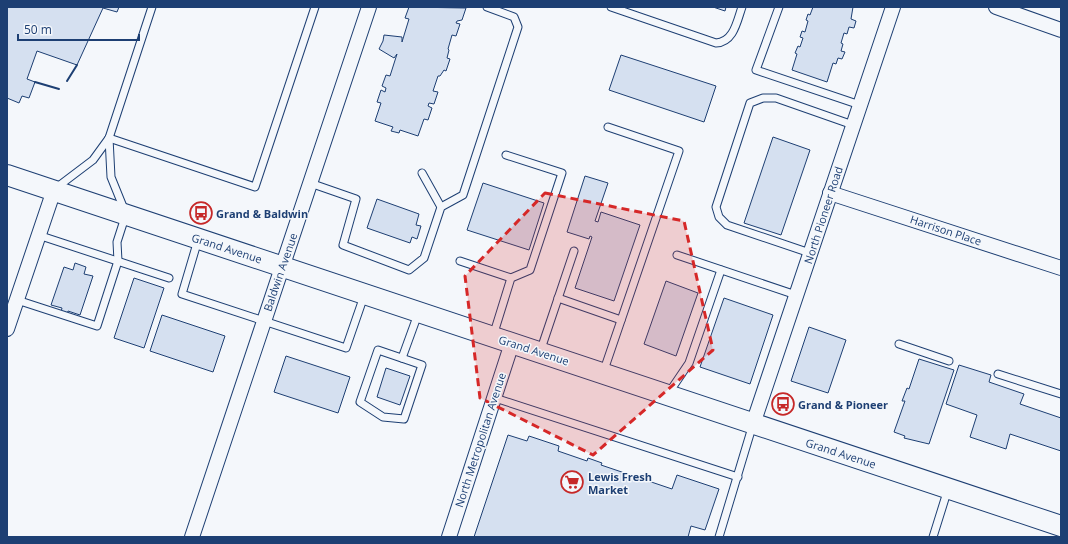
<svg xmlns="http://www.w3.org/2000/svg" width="1068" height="544" font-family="'Open Sans',sans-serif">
<rect width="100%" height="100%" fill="#f4f7fb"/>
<g fill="#d5e0f0" stroke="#1d3f73">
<polygon points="7,7 119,7 117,12 103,8 77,65 37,51 27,79 35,82 29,98 22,96 19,103 7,98"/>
<polygon points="409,7 466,8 462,20 457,21 456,23 460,24 456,36 452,35 448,49 449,50 447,58 450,59 446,71 444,70 440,76 438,76 433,91 438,92 434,104 429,103 428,106 432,108 428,120 424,119 418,136 400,130 399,133 391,131 393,127 375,121 381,103 377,102 381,90 385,92 386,88 382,86 386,75 390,76 397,54 394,58 379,49 383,41 384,35 402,37 402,42 409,19 405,18"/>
<polygon points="713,7 726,7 725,11"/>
<polygon points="813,7 853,7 851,19 856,21 854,28 849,27 847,34 844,33 841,43 843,44 841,51 845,52 842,59 838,58 836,64 833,63 827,82 792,70 797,54 795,53 798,46 800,47 803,38 800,37 802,31 805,32 808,21 806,20 808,14 810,15"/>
<polygon points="621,55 716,86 704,122 609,90"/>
<polygon points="773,137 810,150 781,235 744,223"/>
<polygon points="585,176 608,183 595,221 598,222 601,212 640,225 614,301 575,288 592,237 590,236 589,239 567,232"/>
<polygon points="483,183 544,203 529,250 467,230"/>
<polygon points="377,199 419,214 416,225 421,226 417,239 412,237 410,243 367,228"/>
<polygon points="75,263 86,267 84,274 93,276 80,315 68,311 67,314 61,312 62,308 51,305 64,267 73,270"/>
<polygon points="134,278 164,288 144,348 114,338"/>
<polygon points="666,281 698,293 676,356 644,344"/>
<polygon points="724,298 773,315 750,384 700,367"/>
<polygon points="162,315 225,336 213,372 150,351"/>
<polygon points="809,327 846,340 828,393 791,381"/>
<polygon points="286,356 350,377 338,413 274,392"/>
<polygon points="919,359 954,370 929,444 904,438 905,436 894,432 905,401 902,401 907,388 909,389"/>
<polygon points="959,365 991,375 989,382 1024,394 1020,404 1061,418 1061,451 1010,434 1006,449 970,437 977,415 946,404"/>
<polygon points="386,368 410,376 400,405 377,397"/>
<polygon points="508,435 527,441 529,436 559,446 558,451 587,461 588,458 602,463 601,465 672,489 677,475 719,489 705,530 691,526 688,537 474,537"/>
</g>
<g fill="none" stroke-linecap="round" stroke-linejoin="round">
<g stroke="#1d3f73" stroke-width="9">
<g id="lane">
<path d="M611 7 716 43C734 42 737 21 742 7"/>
<polyline points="779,7 756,70 860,105"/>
<polyline points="109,138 255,187 315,7"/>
<polyline points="422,173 441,207"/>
<polyline points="310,183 356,199 343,245 409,270 424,258 441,207 463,195 518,27 514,17 487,7"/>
<polyline points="56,188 93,160 109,138 152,7"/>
<polyline points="38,235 169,278"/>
<polyline points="198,240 182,294 346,348 364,296"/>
<polyline points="810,253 727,225 719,217 716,207 750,103 763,98 776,98 853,125"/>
<polyline points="677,255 796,295"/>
<polyline points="460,261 511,278"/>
<polyline points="558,298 621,320"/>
<polyline points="17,300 97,326 118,261 117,242 126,214 111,177 109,138"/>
<polyline points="493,336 511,278 530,270 562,173 506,155"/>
<polyline points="899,344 949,361"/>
<polygon points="378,350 422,365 404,419 383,417 360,402"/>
<polyline points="540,352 574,251"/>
<polyline points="402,358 418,314"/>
<polyline points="603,373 679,151 608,127"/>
<polyline points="998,374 1061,394"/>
<polyline points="668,394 689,363 721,270"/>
<polyline points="495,398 738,477"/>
<polyline points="719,537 753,424"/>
<polyline points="933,537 948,489"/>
</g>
</g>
<g stroke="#1d3f73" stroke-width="16">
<g id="street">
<polyline points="996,7 1061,30"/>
<polyline points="830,193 1061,268"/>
<polyline points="7,329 54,190"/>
<polyline points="753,424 893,7"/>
<polyline points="192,537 369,7"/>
<polyline points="449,537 512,343"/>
</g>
</g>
<g stroke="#1d3f73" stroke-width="22">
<polyline id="secondary" points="7,175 1061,526"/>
</g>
<use href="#lane" stroke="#f4f7fb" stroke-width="7"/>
<use href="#street" stroke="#f4f7fb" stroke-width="14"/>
<use href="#secondary" stroke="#f4f7fb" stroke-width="20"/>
<g stroke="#1d3f73" stroke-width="2">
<polyline points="67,81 77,65"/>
<polyline points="35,82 59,89"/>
</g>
</g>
<path fill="#d62828" fill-opacity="0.2" stroke="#d62828" stroke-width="3" stroke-dasharray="8 5" stroke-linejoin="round" d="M545 193 684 221 713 350 593 455 480 398 465 276Z"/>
<defs>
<g id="bus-ring" transform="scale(1.15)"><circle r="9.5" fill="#f4f7fb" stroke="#c62828" stroke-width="1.5"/><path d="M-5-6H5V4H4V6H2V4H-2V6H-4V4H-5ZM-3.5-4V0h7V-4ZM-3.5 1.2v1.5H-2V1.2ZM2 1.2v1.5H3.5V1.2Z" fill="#c62828"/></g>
<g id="supermarket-ring" transform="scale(1.15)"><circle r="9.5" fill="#f4f7fb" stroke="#c62828" stroke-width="1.5"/><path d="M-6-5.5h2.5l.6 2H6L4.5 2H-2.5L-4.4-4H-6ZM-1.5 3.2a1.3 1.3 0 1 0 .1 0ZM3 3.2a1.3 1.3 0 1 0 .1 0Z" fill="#c62828"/></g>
</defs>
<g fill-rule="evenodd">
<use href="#bus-ring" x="201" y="213"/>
<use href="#bus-ring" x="783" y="404"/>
<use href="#supermarket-ring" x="572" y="482"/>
</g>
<g text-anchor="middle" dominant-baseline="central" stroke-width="3" stroke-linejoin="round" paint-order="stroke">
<g font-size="11" font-weight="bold" fill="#1d3f73" stroke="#f4f7fb" text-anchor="start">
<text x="216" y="213">Grand &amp; Baldwin</text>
<text x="798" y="404">Grand &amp; Pioneer</text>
<text x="588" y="476">Lewis Fresh<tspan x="588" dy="13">Market</tspan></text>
</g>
<g font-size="11" fill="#1d3f73" stroke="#f4f7fb">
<text transform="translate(823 215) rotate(-72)">North Pioneer Road</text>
<text transform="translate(946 230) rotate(18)">Harrison Place</text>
<text transform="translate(227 248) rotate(18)">Grand Avenue</text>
<text transform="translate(280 272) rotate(-71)">Baldwin Avenue</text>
<text transform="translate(534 350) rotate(18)">Grand Avenue</text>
<text transform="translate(480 440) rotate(-72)">North Metropolitan Avenue</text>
<text transform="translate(841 453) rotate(18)">Grand Avenue</text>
</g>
</g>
<rect width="1068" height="544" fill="none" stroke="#1d3f73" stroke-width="16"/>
<path d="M18 34v6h121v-6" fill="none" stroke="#1d3f73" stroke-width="2"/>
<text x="24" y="34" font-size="12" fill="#1d3f73" stroke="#f4f7fb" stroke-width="3" paint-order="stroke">50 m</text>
</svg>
